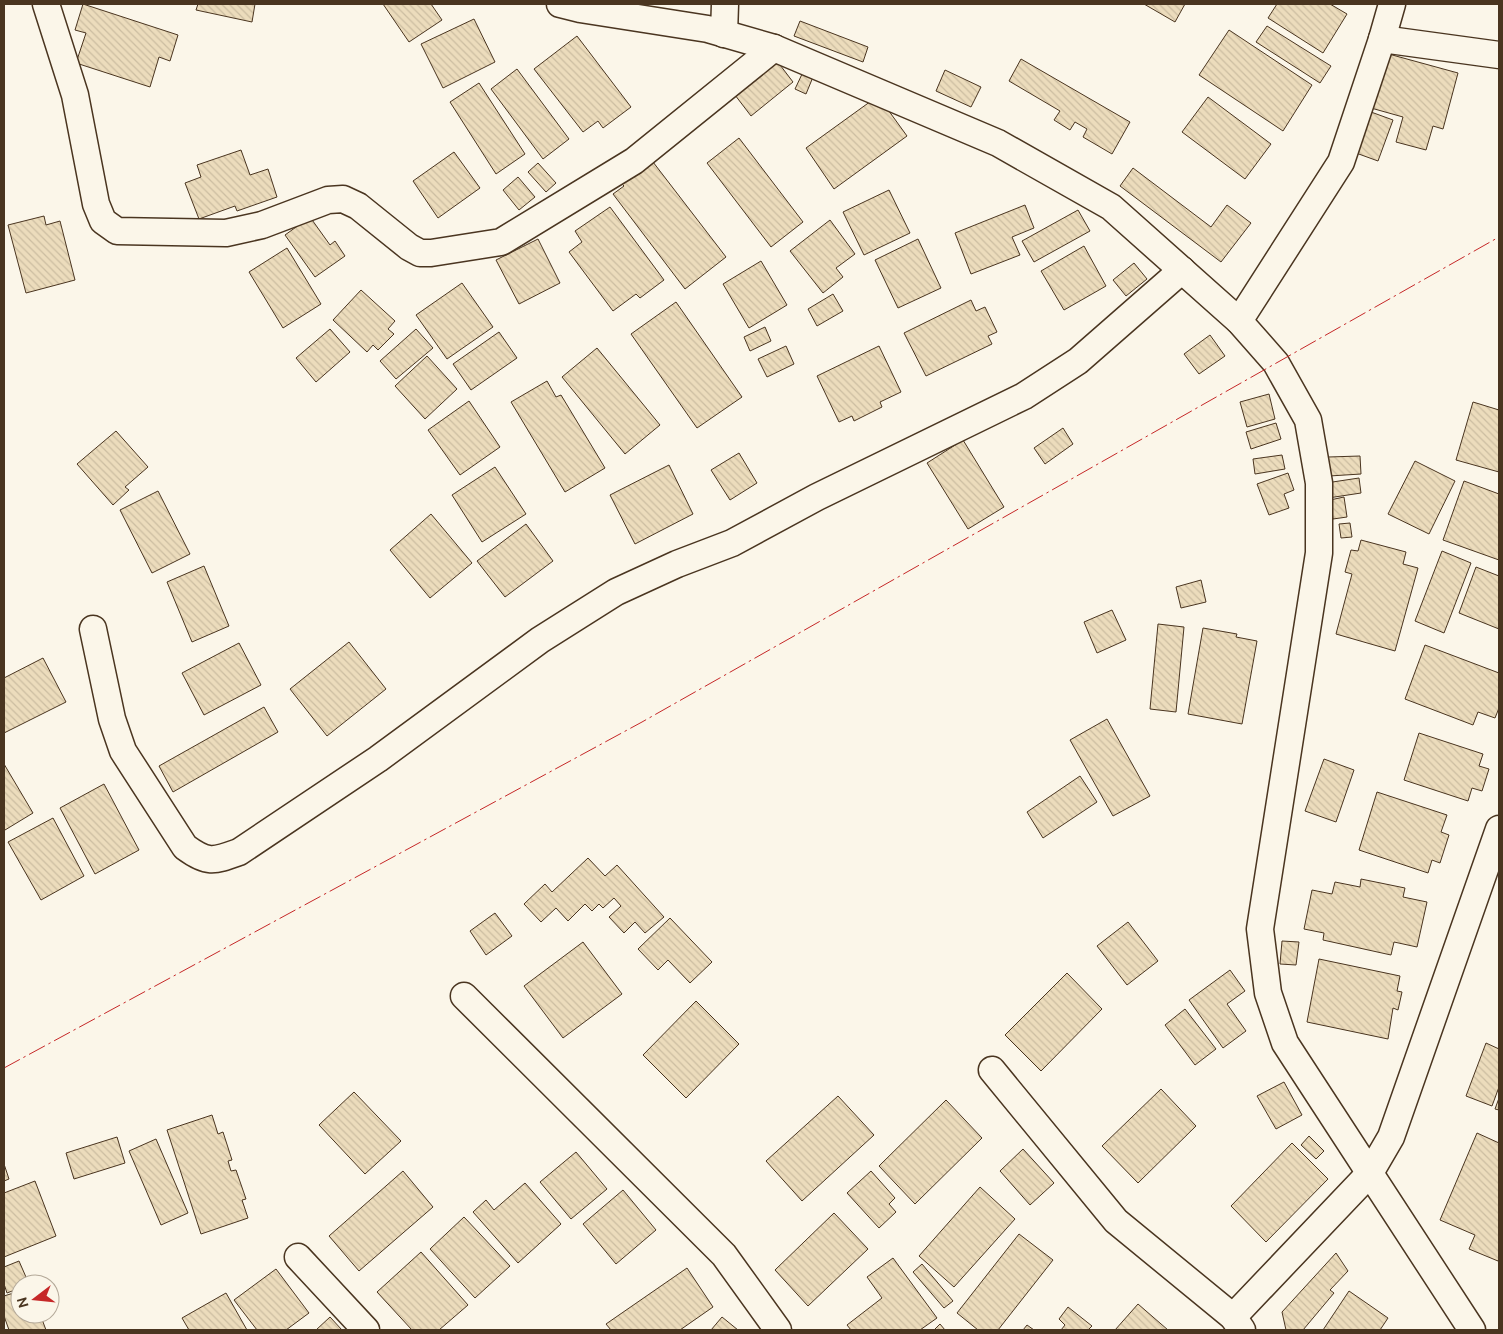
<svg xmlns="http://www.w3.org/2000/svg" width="1503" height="1334" font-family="Ubuntu,sans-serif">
<defs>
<pattern id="building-back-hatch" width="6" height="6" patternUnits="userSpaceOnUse" patternTransform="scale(1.25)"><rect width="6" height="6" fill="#ecdcbc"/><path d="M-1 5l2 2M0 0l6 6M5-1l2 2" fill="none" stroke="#ccbda1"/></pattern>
</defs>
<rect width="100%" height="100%" fill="#fbf6e9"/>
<g fill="url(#building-back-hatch)" stroke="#4a3520">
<polygon points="83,4 178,35 170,61 159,57 150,87 76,63 86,33 75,30"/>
<polygon points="198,4 255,4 252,22 196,10"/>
<polygon points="383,4 431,4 442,20 409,42"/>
<polygon points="1144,4 1185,4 1175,22"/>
<polygon points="1277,4 1330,4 1347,14 1323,53 1268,18"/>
<polygon points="474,19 495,62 443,88 421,44"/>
<polygon points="800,21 868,47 863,62 794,36"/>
<polygon points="1267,26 1331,66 1320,83 1256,42"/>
<polygon points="1229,30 1312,85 1283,131 1199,75"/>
<polygon points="577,36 631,107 603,128 598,121 583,132 534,69"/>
<polygon points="1385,53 1458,73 1443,129 1433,126 1426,150 1396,142 1403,117 1371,108"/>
<polygon points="1021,59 1130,122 1112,154 1083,137 1087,129 1075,122 1070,130 1054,120 1060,111 1009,81"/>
<polygon points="777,61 793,82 751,116 735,95"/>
<polygon points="517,69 569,139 543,159 491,89"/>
<polygon points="945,70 981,87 971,107 936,91"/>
<polygon points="803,72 813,77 806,94 795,89"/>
<polygon points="479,83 525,154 496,174 450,102"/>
<polygon points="878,96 907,136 834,189 806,148"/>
<polygon points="1208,97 1271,144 1245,179 1182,132"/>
<polygon points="1371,112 1393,120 1378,161 1356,153"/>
<polygon points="739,138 803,222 771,247 707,163"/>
<polygon points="241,150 250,175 268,169 277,197 237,211 235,206 199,219 185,183 201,177 197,165"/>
<polygon points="454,152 480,188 438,218 413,181"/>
<polygon points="653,162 726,257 685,289 613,194 624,186 621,183 642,172"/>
<polygon points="538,163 556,183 546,192 528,172"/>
<polygon points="1133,168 1211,227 1227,205 1251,223 1221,262 1120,186"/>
<polygon points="518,177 535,197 519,210 503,190"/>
<polygon points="889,190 910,233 864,255 843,212"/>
<polygon points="1025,205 1034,228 1012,237 1020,255 971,274 955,233"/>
<polygon points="610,207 664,280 640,298 636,294 613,311 569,252 582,242 575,231"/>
<polygon points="1078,210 1090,231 1034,262 1022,241"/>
<polygon points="44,216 46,225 60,221 75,280 26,293 8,225"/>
<polygon points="310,217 330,245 335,241 345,256 315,277 285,235"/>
<polygon points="830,220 855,254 836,268 843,277 823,293 790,251"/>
<polygon points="538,239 560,283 519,304 496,260"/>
<polygon points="918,239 941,288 898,308 875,260"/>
<polygon points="1084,246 1106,286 1064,310 1041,271"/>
<polygon points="287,248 321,304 283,328 249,272"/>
<polygon points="761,261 787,305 749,328 723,284"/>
<polygon points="1134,263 1147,279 1126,296 1113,280"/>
<polygon points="462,283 493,327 447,359 416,315"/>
<polygon points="361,290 395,321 388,329 394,334 378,350 373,345 367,352 333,320"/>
<polygon points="833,294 843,311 817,326 808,309"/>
<polygon points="971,300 976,311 985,307 997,332 988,336 992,344 926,376 904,333"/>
<polygon points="676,302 742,397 697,428 631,334"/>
<polygon points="765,327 771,341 750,351 744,337"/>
<polygon points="330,329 350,352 316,382 296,358"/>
<polygon points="416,329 433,348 396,379 380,361"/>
<polygon points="499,332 517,358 471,390 453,364"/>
<polygon points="1210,335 1225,356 1199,374 1184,354"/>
<polygon points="786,346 794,364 767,377 758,359"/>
<polygon points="879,346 901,392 880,402 882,407 854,421 852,416 839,422 817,376"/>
<polygon points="597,348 660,425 625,454 562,377"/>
<polygon points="427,356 457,389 425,419 395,386"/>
<polygon points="547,381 556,397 561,395 605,468 565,492 511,402"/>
<polygon points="1269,394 1275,419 1247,427 1240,402"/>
<polygon points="469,401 500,447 460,475 428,430"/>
<polygon points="1473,402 1499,410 1499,472 1456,460"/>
<polygon points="1276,423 1281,439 1251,449 1246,432"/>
<polygon points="1063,428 1073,444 1045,464 1034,448"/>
<polygon points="116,431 148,467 125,487 129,490 113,505 77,464"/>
<polygon points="963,440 1004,507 968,529 927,463"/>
<polygon points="739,453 757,483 730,500 711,470"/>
<polygon points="1282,455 1285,469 1255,474 1253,459"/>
<polygon points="1360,456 1361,474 1329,476 1328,457"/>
<polygon points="1415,461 1455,481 1429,534 1388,514"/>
<polygon points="669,465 693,514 635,544 610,495"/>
<polygon points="495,467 526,514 482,542 452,495"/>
<polygon points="1288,473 1294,490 1284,494 1289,508 1269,515 1257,484"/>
<polygon points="1359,478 1361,493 1328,498 1326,483"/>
<polygon points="1464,481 1499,494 1499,560 1443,540"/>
<polygon points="158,491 190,554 152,573 120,510"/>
<polygon points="1344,497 1347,517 1333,519 1330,500"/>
<polygon points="431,514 472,563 430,598 390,550"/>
<polygon points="1350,523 1352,537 1341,538 1339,524"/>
<polygon points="526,524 553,561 505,597 477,561"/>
<polygon points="1361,540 1406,552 1403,564 1418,568 1395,651 1336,634 1352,574 1345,572 1351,550 1358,551"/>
<polygon points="1442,551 1471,563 1444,633 1415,621"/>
<polygon points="204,566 229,626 192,642 167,582"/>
<polygon points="1476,567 1499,576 1499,629 1459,613"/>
<polygon points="1201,580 1206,602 1181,608 1176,587"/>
<polygon points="1112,610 1126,640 1097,653 1084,622"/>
<polygon points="1158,624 1184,627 1176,712 1150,709"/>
<polygon points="1203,628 1237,634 1236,637 1257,641 1242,724 1188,714"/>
<polygon points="349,642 386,689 327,736 290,689"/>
<polygon points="239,643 261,685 204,715 182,673"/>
<polygon points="1425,645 1499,673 1499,708 1495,718 1478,712 1473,725 1405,699"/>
<polygon points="43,658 66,702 4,733 4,678"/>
<polygon points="264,707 278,732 173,792 159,766"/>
<polygon points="1107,719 1150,796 1113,816 1070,740"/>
<polygon points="1419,733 1483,754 1479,766 1489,769 1482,791 1472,788 1468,801 1404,780"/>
<polygon points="1324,759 1354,770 1336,822 1305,811"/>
<polygon points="4,764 33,813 5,830 4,828"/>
<polygon points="1080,776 1097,802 1043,838 1027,812"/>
<polygon points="104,784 139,850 95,874 60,808"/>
<polygon points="1377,792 1447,815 1441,832 1449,835 1440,863 1432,860 1428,873 1359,850"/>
<polygon points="53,818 84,876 41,900 8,842"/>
<polygon points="588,858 605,876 617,865 664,917 645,933 635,922 624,933 609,917 621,906 614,898 603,908 599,904 592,911 585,904 568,921 556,908 541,922 524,904 545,884 552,892"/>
<polygon points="1361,879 1405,888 1403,897 1427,902 1417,947 1394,942 1391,955 1323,940 1324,933 1304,929 1312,890 1332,894 1335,882 1360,887"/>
<polygon points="495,913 512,936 486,955 470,931"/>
<polygon points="670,918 712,962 690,983 668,960 658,970 638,949"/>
<polygon points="1128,922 1158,961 1127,985 1097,946"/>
<polygon points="1282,941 1299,942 1296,965 1280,964"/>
<polygon points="583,942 622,994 563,1038 524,986"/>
<polygon points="1319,959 1400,976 1397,991 1402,992 1398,1010 1393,1008 1388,1039 1307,1022"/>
<polygon points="1230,970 1245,991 1227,1004 1246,1031 1223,1048 1189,1000"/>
<polygon points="1067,973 1102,1009 1041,1071 1005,1035"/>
<polygon points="696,1001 739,1044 686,1098 643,1055"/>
<polygon points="1185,1009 1216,1049 1195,1065 1165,1025"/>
<polygon points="1486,1043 1499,1049 1499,1087 1492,1106 1466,1096"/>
<polygon points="1284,1082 1302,1115 1276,1129 1257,1096"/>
<polygon points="1161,1089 1196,1126 1138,1183 1102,1146"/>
<polygon points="354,1092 401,1141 365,1174 319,1125"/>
<polygon points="838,1096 874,1135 802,1201 766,1161"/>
<polygon points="1499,1098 1499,1110 1495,1109"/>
<polygon points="946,1100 982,1138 915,1204 879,1166"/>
<polygon points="212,1115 218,1134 223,1132 232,1160 228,1161 231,1171 236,1170 246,1199 242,1200 248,1218 201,1234 167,1130"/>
<polygon points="1477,1133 1499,1143 1499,1258 1498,1261 1469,1249 1475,1235 1440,1220"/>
<polygon points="1309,1136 1324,1151 1316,1159 1301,1145"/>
<polygon points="117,1137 125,1163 74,1179 66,1153"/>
<polygon points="156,1139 188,1213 161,1225 129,1151"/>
<polygon points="1292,1143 1328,1179 1266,1242 1231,1206"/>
<polygon points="1023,1149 1054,1183 1030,1205 1000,1171"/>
<polygon points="576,1152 607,1189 571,1219 540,1182"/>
<polygon points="4,1164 9,1179 4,1181"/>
<polygon points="403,1171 433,1207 359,1271 329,1236"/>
<polygon points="871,1171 895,1198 889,1204 896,1212 879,1228 847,1193"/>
<polygon points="35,1181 56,1236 4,1257 4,1193"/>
<polygon points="525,1183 561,1224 518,1263 473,1212 486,1200 494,1210"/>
<polygon points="980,1187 1015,1219 954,1287 919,1256"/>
<polygon points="623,1190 656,1230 616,1264 583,1224"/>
<polygon points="834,1213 868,1249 808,1306 775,1270"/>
<polygon points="464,1217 510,1266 475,1298 430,1249"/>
<polygon points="1019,1234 1053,1260 998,1330 978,1330 957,1313"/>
<polygon points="421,1252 468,1305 439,1330 412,1330 377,1292"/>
<polygon points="1336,1253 1348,1271 1330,1290 1334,1293 1303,1330 1286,1330 1282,1312"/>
<polygon points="893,1258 937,1318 920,1330 851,1330 847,1325 882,1298 867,1277"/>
<polygon points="19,1261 29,1284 20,1284 20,1288 7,1293 4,1284 4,1267"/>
<polygon points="922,1264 953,1301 944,1308 913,1272"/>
<polygon points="687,1268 713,1307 680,1330 611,1330 606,1324"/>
<polygon points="276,1269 309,1313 286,1330 257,1330 234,1300"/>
<polygon points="20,1291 20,1314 40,1314 46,1330 9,1330 4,1316 4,1296"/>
<polygon points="1349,1291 1388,1318 1380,1330 1323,1330"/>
<polygon points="226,1293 247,1330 189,1330 182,1318"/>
<polygon points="1138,1304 1168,1330 1115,1330"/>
<polygon points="1068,1307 1092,1326 1088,1330 1061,1330 1065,1325 1059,1319"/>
<polygon points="330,1317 342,1330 316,1330"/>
<polygon points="722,1317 738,1330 711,1330"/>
<polygon points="940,1324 945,1330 934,1330"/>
<polygon points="1027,1325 1034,1330 1023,1330"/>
</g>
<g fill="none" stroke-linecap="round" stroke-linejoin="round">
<g stroke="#4a3520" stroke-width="29">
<g id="street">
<polyline points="46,4 75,95 96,204 103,221 117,231 226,233 262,225 328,200 343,199 358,206 409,247 420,253 431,253 501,242 634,161 774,48"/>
<polyline points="560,4 580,9 708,29 774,48 998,143 1111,207 1239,321 1276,363 1308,420 1319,483 1319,553 1260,929 1268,993 1285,1043 1472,1330"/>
<polyline points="724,34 725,4"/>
<polyline points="1382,39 1499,55"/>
<polyline points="1239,321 1341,162 1382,39 1392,4"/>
<path d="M93 629 112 719 123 751 185 847C208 864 214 861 239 852L378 759 540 640 616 592 677 564 732 543 817 497 1024 396 1078 361 1182 270"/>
<polyline points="464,996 724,1255 778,1330"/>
<polyline points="992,1070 1116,1221 1233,1317 1242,1330"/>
<polyline points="298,1257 366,1330"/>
<polyline points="1233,1317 1370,1173 1391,1137 1499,829"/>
</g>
</g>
<use href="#street" stroke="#fbf6e9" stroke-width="26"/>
<polyline stroke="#c62828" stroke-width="1" stroke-dasharray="18 4 2.5 4" stroke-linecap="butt" points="4,1068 642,722 1499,237"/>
</g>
<rect width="1503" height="1334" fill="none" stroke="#4a3520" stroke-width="10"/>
<g transform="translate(35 1299) rotate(254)"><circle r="24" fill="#fbf6e9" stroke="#b4a999"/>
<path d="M0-4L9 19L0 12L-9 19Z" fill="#c62828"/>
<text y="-8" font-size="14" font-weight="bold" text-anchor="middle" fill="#4a3520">N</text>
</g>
</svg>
